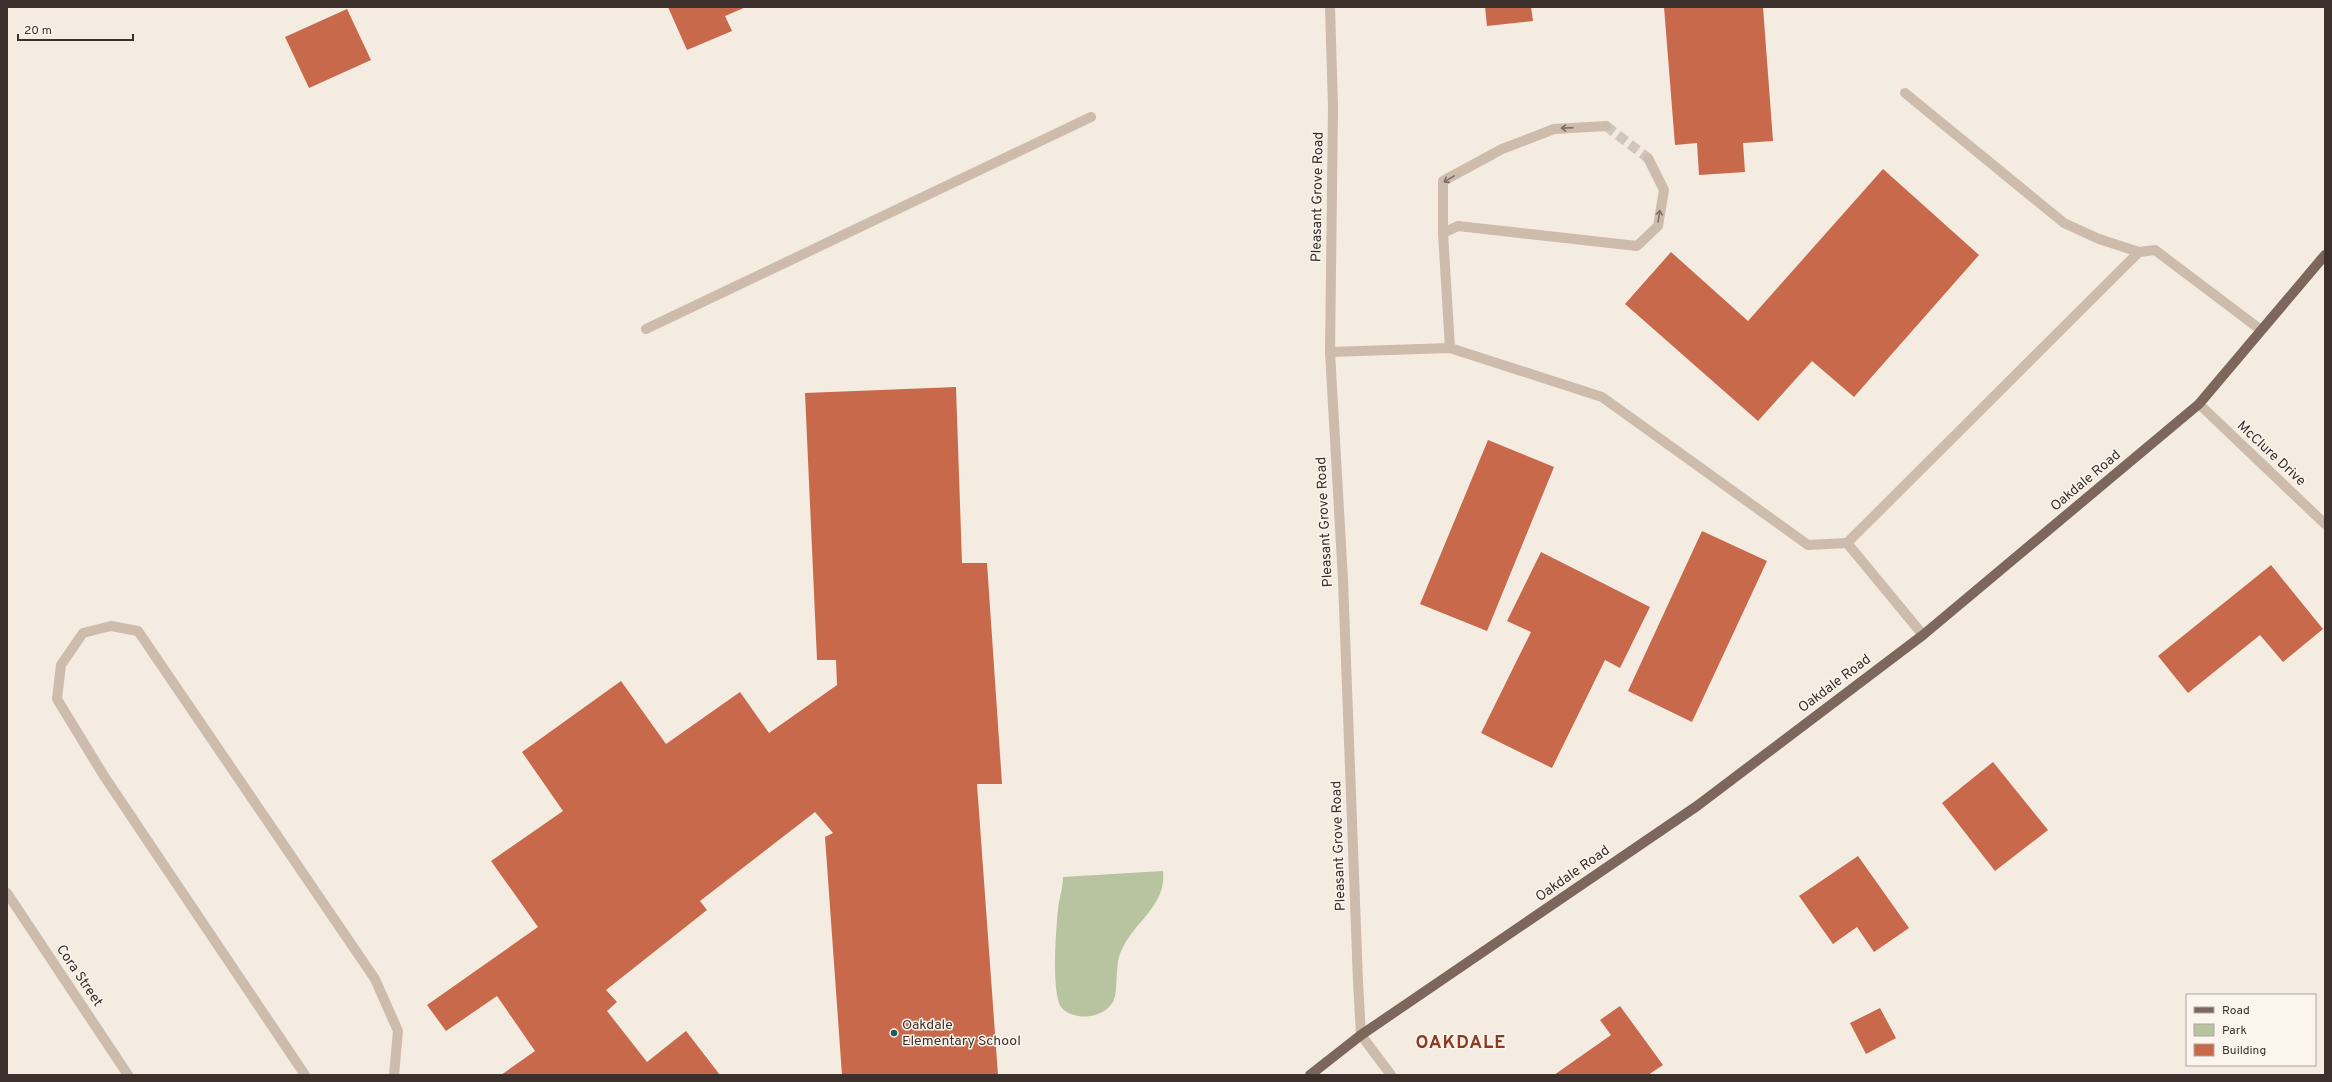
<svg xmlns="http://www.w3.org/2000/svg" width="2332" height="1082" font-family="Overpass,sans-serif">
<rect width="100%" height="100%" fill="#f4ebe1"/>
<path fill="#b8c4a0" d="M1163 871C1167 905 1135 921 1122 949 1114 964 1119 991 1113 1002 1108 1010 1099 1015 1090 1016 1082 1018 1068 1015 1062 1008 1051 996 1056 928 1058 910 1059 898 1063 888 1063 877Z"/>
<g fill="#c8694b">
<polygon points="668,7 746,7 725,16 732,31 687,50"/>
<polygon points="1485,7 1531,7 1533,21 1487,26"/>
<polygon points="1664,7 1763,7 1773,141 1743,143 1745,172 1699,175 1697,143 1675,145"/>
<polygon points="347,9 371,60 309,88 285,37"/>
<polygon points="1883,169 1979,255 1854,397 1812,361 1758,421 1625,304 1671,252 1748,321"/>
<polygon points="956,387 962,563 987,563 1002,784 977,784 998,1075 842,1075 825,837 833,833 815,812 700,901 707,910 606,990 617,1002 607,1011 647,1062 686,1031 720,1075 501,1075 535,1051 497,996 446,1031 427,1005 538,927 491,861 563,811 522,752 621,681 666,744 740,692 769,733 837,685 836,660 817,660 805,393"/>
<polygon points="1488,440 1554,467 1487,631 1420,604"/>
<polygon points="1702,531 1767,561 1692,722 1628,691"/>
<polygon points="1541,552 1650,607 1620,668 1605,660 1552,768 1481,733 1531,632 1507,621"/>
<polygon points="2271,565 2323,629 2283,662 2260,635 2188,693 2158,656"/>
<polygon points="1993,762 2048,830 1995,871 1942,803"/>
<polygon points="1858,856 1909,928 1874,952 1857,927 1833,944 1799,896"/>
<polygon points="1620,1006 1663,1065 1648,1075 1554,1075 1611,1035 1600,1020"/>
<polygon points="1880,1008 1896,1038 1866,1054 1850,1023"/>
</g>
<g fill="none" stroke-linecap="round" stroke-linejoin="round">
<polyline stroke="#cfc6bd" stroke-width="10" stroke-dasharray="10 5" stroke-linecap="butt" points="1606,126 1648,158"/>
<g stroke="#cdbbac" stroke-width="10">
<polyline points="1330,7 1333,107 1330,352 1343,580 1358,982 1361,1035 1391,1075"/>
<polyline points="1905,93 2064,223 2099,239 2139,252"/>
<polyline points="1443,233 1443,181 1502,149 1554,129 1606,126"/>
<polyline points="646,329 1091,117"/>
<polyline points="1450,348 1443,233 1458,226 1637,246 1658,226 1664,190 1648,158"/>
<polyline points="1330,352 1450,348 1602,397 1808,545 1847,543 1923,635"/>
<polyline points="2199,404 2325,524"/>
<polyline points="1847,543 2139,252 2155,250 2261,330"/>
<polyline points="7,893 128,1075"/>
<polyline points="305,1075 104,776 57,699 61,665 83,633 111,626 138,631 375,979 398,1031 394,1075"/>
</g>
<polyline stroke="#7d675c" stroke-width="10" points="1310,1075 1361,1035 1697,806 1923,635 2199,404 2325,255"/>
</g>
<defs><path id="oneway-shaft" d="M-6 0H5M1.5-3L5.5 0L1.5 3" fill="none" stroke-width="1.6" stroke-linecap="round" stroke-linejoin="round"/></defs>
<g stroke="#7d6f65">
<use href="#oneway-shaft" transform="translate(1567 128) rotate(178)"/>
<use href="#oneway-shaft" transform="translate(1449 179) rotate(149)"/>
<use href="#oneway-shaft" transform="translate(1659 216) rotate(-81)"/>
</g>
<circle fill="#1f5a5e" stroke="#fbf5ee" stroke-width="1.5" cx="894" cy="1033" r="4"/>
<g text-anchor="middle" dominant-baseline="central" stroke-width="3" stroke-linejoin="round" paint-order="stroke">
<g font-size="14" fill="#3b302b" stroke="#fbf5ee">
<text transform="translate(1318 197) rotate(-89)">Pleasant Grove Road</text>
<text transform="translate(2271 454) rotate(43)">McClure Drive</text>
<text transform="translate(2086 481) rotate(-40)">Oakdale Road</text>
<text transform="translate(1325 522) rotate(-93)">Pleasant Grove Road</text>
<text transform="translate(1835 684) rotate(-37)">Oakdale Road</text>
<text transform="translate(1339 846) rotate(-92)">Pleasant Grove Road</text>
<text transform="translate(1573 874) rotate(-35)">Oakdale Road</text>
<text transform="translate(79 976) rotate(56)">Cora Street</text>
</g>
<g font-size="14" fill="#3b302b" stroke="#fbf5ee" text-anchor="start">
<text x="902" y="1025">Oakdale<tspan x="902" dy="16">Elementary School</tspan></text>
</g>
<g font-size="18" font-weight="bold" letter-spacing="1" fill="#8c3b22" stroke="#fbf5ee">
<text x="1461" y="1043">OAKDALE</text>
</g>
</g>
<rect width="2332" height="1082" fill="none" stroke="#3b302b" stroke-width="16"/>
<rect x="2186" y="994" width="130" height="72" fill="#fbf5ee" stroke="#aea6a0"/>
<rect x="2194" y="1007" width="20" height="6" fill="#7d675c" stroke="#aea6a0"/>
<text x="2222" y="1014" font-size="12" fill="#3b302b">Road</text>
<rect x="2194" y="1024" width="20" height="12" fill="#b8c4a0" stroke="#aea6a0"/>
<text x="2222" y="1034" font-size="12" fill="#3b302b">Park</text>
<rect x="2194" y="1044" width="20" height="12" fill="#c8694b" stroke="#aea6a0"/>
<text x="2222" y="1054" font-size="12" fill="#3b302b">Building</text>
<path d="M18 34v6h115v-6" fill="none" stroke="#3b302b" stroke-width="2"/>
<text x="24" y="34" font-size="12" fill="#3b302b" stroke="#fbf5ee" stroke-width="3" paint-order="stroke">20 m</text>
</svg>
